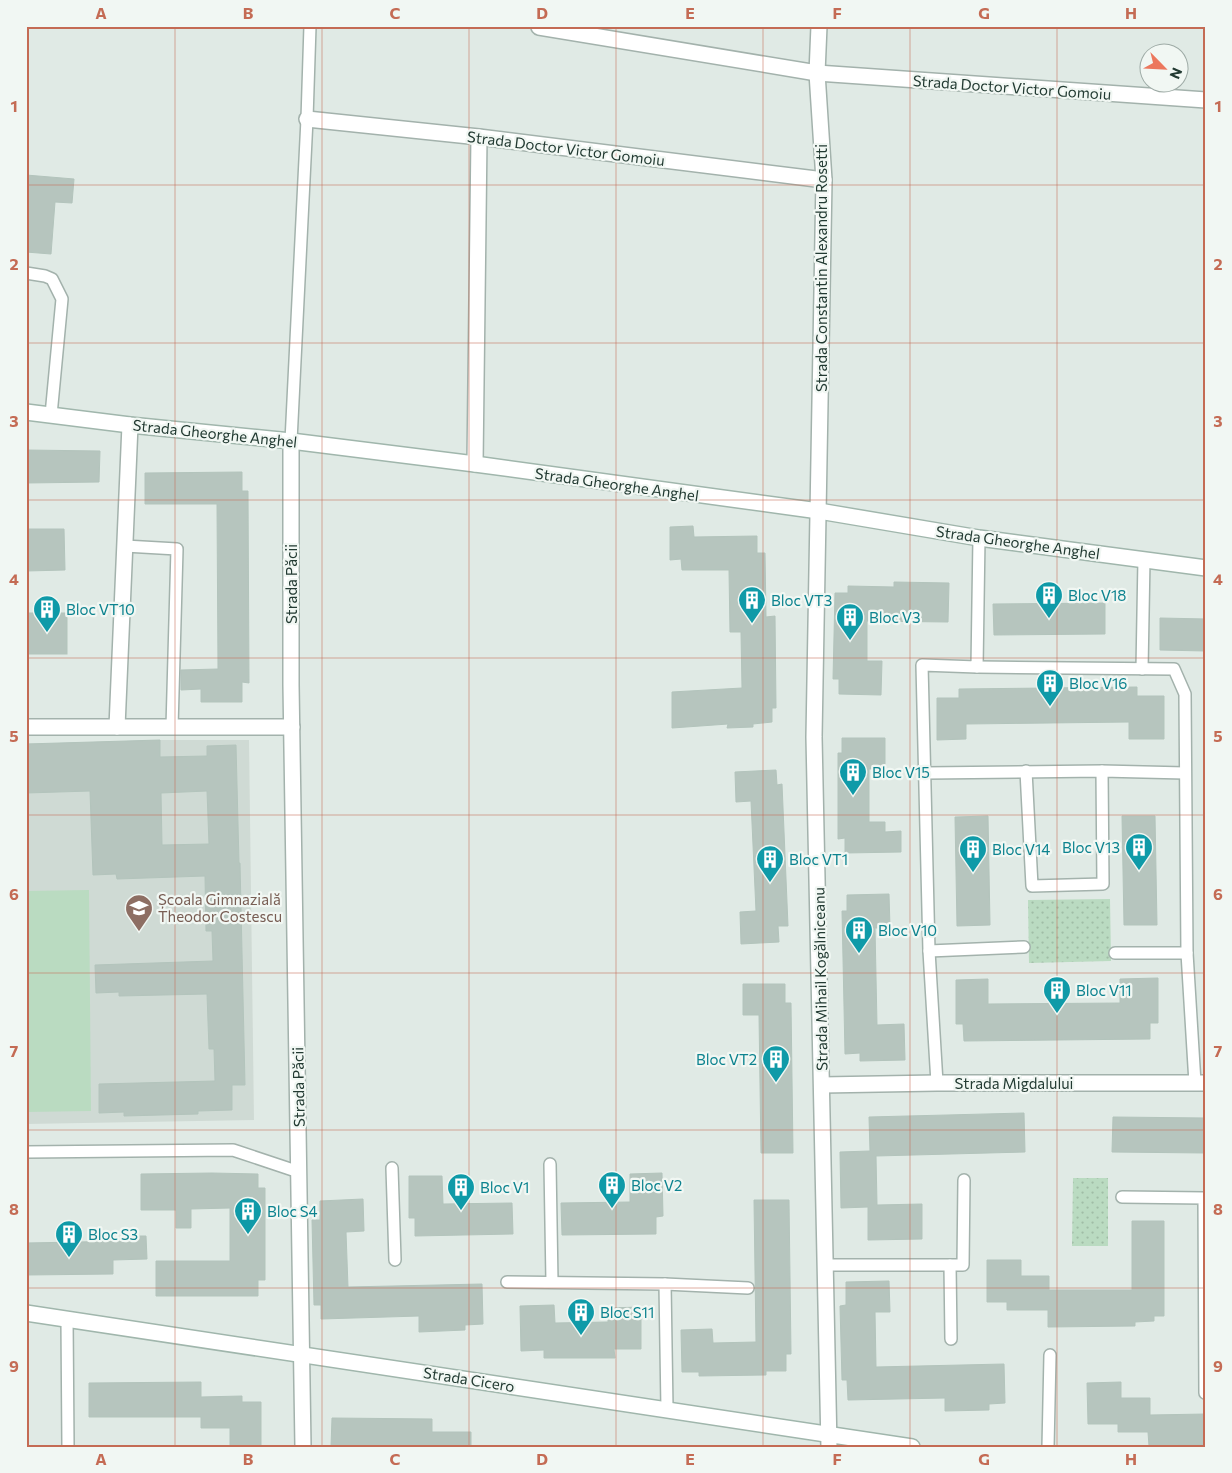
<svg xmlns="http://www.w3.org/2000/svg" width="1232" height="1473" font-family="Commissioner,sans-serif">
<defs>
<pattern id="grass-dots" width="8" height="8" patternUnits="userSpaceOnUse" patternTransform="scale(1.25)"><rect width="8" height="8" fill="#badbc1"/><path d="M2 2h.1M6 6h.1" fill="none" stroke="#a0bda6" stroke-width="1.8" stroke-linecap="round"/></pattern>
</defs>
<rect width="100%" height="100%" fill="#e0eae5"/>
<polygon fill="#cfdad4" points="160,740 249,740 254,1120 26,1124 26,744"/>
<g fill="url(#grass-dots)">
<polygon points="1110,899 1111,961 1029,963 1028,900"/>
<polygon points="1073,1178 1108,1178 1108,1246 1072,1246"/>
</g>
<polygon fill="#badbc1" points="89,890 91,1111 26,1112 26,891"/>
<g fill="#b6c5be" stroke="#b3c4bc" fill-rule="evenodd">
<polygon points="26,175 74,179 72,203 55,202 51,254 26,252"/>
<polygon points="26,450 100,451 99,482 26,483"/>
<polygon points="242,472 242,491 248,491 249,683 242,682 242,702 201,702 201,689 181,690 181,670 218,669 217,504 145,504 145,473"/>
<polygon points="693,526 694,537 757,536 757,553 765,553 766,617 775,616 776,708 772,708 772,722 753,724 753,727 727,728 728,724 672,728 672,692 742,688 741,632 730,632 729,570 682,570 681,559 670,560 670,527"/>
<polygon points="26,529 64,529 65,570 26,571"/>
<polygon points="894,582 949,583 948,622 867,621 867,661 882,661 881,695 839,694 839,679 833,679 835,593 848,593 848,586 894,587"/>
<polygon points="1105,603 1105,634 994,635 993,604"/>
<rect x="26" y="613" width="41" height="41"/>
<polygon points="1160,618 1206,619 1206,651 1160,650"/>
<polygon points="1137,687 1137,696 1164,696 1164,739 1129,739 1129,722 966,724 966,739 937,740 937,698 959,698 959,689"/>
<polygon points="842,738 885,738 885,769 869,769 869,822 885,822 885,832 901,831 901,852 845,853 845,838 838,839 838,753 842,753"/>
<path d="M160 740V757L207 756V746L236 745 239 863H240L245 1085H232V1110L198 1111V1114L124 1116V1112L99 1113V1084L215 1081 214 1049H209L207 994 119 996V992L96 993 95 965 213 961 212 931H206L205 876 117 879 116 874 93 875 90 791 26 793V744ZM207 791 209 844 162 845 161 793Z"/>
<polygon points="776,770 777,785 782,784 788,926 778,926 779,942 741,944 740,912 756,911 751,801 736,802 735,772"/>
<polygon points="988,816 990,925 957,926 955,817"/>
<polygon points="1122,816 1155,816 1157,925 1124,925"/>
<polygon points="889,894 890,928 875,928 877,1025 904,1024 905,1060 860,1061 860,1053 845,1054 842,911 847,911 847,895"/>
<polygon points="1158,978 1158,1023 1150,1023 1150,1039 964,1041 963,1024 956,1024 956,980 988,979 988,1004 1120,1003 1120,979"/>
<polygon points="743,984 785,984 785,1003 791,1003 793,1153 761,1153 759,1015 743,1015"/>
<polygon points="1024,1113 1025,1152 876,1156 877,1205 922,1204 922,1239 868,1240 868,1207 841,1208 840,1152 870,1151 869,1117"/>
<polygon points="1113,1117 1206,1118 1206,1153 1112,1152"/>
<polygon points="212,1173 258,1174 258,1188 265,1188 265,1280 258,1280 258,1296 156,1296 156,1261 230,1261 230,1208 191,1209 191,1228 176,1228 176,1210 141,1210 141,1174"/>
<polygon points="662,1173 663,1216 656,1217 656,1234 562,1235 561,1203 630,1202 630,1174"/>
<polygon points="409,1176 442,1176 443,1204 512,1203 513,1234 415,1236 415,1218 409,1218"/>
<polygon points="363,1199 364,1231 346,1232 348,1287 482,1284 483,1324 465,1325 465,1330 419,1332 419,1316 321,1319 321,1305 314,1305 312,1220 320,1220 320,1201"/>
<polygon points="754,1200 789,1200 791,1354 786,1354 786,1371 766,1371 766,1375 699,1376 699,1372 682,1372 681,1330 712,1329 713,1343 756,1342"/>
<polygon points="1132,1221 1164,1221 1164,1316 1154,1316 1154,1321 1135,1322 1135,1326 1048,1327 1048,1310 1007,1310 1007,1302 987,1302 987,1260 1021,1260 1021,1276 1049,1276 1049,1290 1132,1290"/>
<polygon points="128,1236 146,1236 147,1259 113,1260 113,1274 26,1275 26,1243 128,1241"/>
<polygon points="889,1281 890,1312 875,1312 876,1367 1004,1364 1005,1403 989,1404 989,1410 945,1411 945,1398 848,1400 847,1380 842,1380 840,1306 846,1305 846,1282"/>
<polygon points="554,1305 555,1323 608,1322 608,1308 641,1307 641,1349 614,1349 615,1358 544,1358 544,1350 521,1351 520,1306"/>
<polygon points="201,1382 201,1397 242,1396 242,1402 261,1402 261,1447 230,1447 230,1428 201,1428 201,1417 89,1417 89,1383"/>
<polygon points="1121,1382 1121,1398 1150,1398 1150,1415 1206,1414 1206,1445 1149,1446 1148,1432 1118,1432 1118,1424 1088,1424 1087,1383"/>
<polygon points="332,1418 432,1419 432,1432 471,1432 471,1447 331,1447"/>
</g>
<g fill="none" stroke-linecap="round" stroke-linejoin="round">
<g stroke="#a3b2ac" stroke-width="14">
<g id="lane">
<polyline points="26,273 45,276 52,279 62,299 51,415"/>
<polyline points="291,441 307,119 310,26"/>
<polyline points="125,546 177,549 172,727"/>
<polyline points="977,667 1174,669 1185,694 1187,953 1195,1083"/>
<polyline points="1142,669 1144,559"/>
<polyline points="1026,771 1032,886 1103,884 1102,771"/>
<polyline points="926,773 1102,771 1185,773"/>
<polyline points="929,951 1024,947"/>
<polyline points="1115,953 1187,953"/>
<polyline points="937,1083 929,951 922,665 977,667 979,538"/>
<polyline points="26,1152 233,1150 299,1172"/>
<polyline points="550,1164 552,1282"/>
<polyline points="392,1168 395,1260"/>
<polyline points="1122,1197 1204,1198 1205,1393"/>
<polyline points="825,1265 963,1265 964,1180"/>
<polyline points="950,1265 951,1339"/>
<polyline points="507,1282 665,1284 748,1288"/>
<polyline points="665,1284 667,1409"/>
<polyline points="67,1319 68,1447"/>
<polyline points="1048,1447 1050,1355"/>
</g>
</g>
<g stroke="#a3b2ac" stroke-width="18">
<g id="street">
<polyline points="819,26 817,73 824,180 814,737 829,1447"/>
<polyline points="539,27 817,73 1206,100"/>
<polyline points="307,119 479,137 824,180"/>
<polyline points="291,441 291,685 303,1447"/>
<polyline points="475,464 479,137"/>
<polyline points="26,727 292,727"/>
<polyline points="117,727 130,425"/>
<polyline points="822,1085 937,1083 1206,1083"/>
</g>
</g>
<g stroke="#a0b6ac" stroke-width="18">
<g id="secondary">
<polyline points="26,412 130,425 291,441 475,464 819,511 979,538 1206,568"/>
<polyline points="26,1313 912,1447"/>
</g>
</g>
<use href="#lane" stroke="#fff" stroke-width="11"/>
<use href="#street" stroke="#fff" stroke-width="15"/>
<use href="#secondary" stroke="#fff" stroke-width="15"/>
</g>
<path fill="none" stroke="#c46b54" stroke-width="1" stroke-opacity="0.55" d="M175 26V1447M322 26V1447M469 26V1447M616 26V1447M763 26V1447M910 26V1447M1057 26V1447M26 185H1206M26 343H1206M26 500H1206M26 658H1206M26 815H1206M26 973H1206M26 1130H1206M26 1288H1206"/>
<defs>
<g id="building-pin" transform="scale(1.4375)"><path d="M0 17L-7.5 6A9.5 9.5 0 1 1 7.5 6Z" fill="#0f9aa8" stroke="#f1f7f3"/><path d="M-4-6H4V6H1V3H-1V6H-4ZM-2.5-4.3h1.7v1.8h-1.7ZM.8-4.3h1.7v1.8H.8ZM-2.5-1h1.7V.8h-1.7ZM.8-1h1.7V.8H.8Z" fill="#fff"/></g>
<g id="school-pin" transform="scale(1.4375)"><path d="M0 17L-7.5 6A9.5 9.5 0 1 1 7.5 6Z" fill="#8d6e63" stroke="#f1f7f3"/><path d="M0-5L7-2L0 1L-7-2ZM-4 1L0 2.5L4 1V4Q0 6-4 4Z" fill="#fff"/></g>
</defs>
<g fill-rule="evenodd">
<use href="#building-pin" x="1049" y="595"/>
<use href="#building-pin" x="752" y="600"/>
<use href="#building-pin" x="47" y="609"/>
<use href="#building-pin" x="850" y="617"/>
<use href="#building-pin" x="1050" y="683"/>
<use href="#building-pin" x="853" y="772"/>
<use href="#building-pin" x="1139" y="847"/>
<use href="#building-pin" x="973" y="849"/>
<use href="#building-pin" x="770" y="859"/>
<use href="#school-pin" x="139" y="908"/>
<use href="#building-pin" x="859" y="930"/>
<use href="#building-pin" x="1057" y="990"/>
<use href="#building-pin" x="776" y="1059"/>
<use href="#building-pin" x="612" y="1185"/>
<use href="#building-pin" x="461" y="1187"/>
<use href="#building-pin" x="248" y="1211"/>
<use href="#building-pin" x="69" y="1234"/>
<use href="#building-pin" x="581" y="1312"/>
</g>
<g text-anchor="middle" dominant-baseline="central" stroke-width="4.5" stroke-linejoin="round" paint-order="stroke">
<g font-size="15" fill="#223a32" stroke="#f1f7f3">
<text transform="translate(1012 87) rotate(4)">Strada Doctor Victor Gomoiu</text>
<text transform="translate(566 148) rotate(7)">Strada Doctor Victor Gomoiu</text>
<text transform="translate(821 268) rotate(-90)">Strada Constantin Alexandru Rosetti</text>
<text transform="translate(215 433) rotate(6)">Strada Gheorghe Anghel</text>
<text transform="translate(617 484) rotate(8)">Strada Gheorghe Anghel</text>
<text transform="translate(1018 542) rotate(8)">Strada Gheorghe Anghel</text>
<text transform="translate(291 584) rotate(-90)">Strada Păcii</text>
<text transform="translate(820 979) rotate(-91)">Strada Mihail Kogălniceanu</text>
<text x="1014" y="1083">Strada Migdalului</text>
<text transform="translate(298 1087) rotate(-91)">Strada Păcii</text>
<text transform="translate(469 1379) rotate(9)">Strada Cicero</text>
</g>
<g font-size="15" fill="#0d838f" stroke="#f1f7f3" text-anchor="start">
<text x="1068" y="595">Bloc V18</text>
<text x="771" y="600">Bloc VT3</text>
<text x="66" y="609">Bloc VT10</text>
<text x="869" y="617">Bloc V3</text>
<text x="1069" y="683">Bloc V16</text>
<text x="872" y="772">Bloc V15</text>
<text x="1120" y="847" text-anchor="end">Bloc V13</text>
<text x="992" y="849">Bloc V14</text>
<text x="789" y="859">Bloc VT1</text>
<text x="878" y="930">Bloc V10</text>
<text x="1076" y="990">Bloc V11</text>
<text x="757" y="1059" text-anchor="end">Bloc VT2</text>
<text x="631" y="1185">Bloc V2</text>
<text x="480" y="1187">Bloc V1</text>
<text x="267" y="1211">Bloc S4</text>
<text x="88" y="1234">Bloc S3</text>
<text x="600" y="1312">Bloc S11</text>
</g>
<g font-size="15" fill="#785e54" stroke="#f1f7f3" text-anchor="start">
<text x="158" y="899">Școala Gimnazială<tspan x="158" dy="17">Theodor Costescu</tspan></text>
</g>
</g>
<rect width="1232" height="1473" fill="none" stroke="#f1f7f3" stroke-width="55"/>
<g transform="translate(1164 68) rotate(114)"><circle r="24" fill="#f1f7f3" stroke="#9eaba6"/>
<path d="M0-4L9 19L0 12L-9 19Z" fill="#ec775d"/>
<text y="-8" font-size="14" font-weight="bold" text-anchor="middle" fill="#223a32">N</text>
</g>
<rect x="28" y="28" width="1176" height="1418" fill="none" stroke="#c46b54" stroke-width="2"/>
<g font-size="16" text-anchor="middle" font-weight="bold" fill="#c46b54">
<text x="101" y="19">A</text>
<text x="248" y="19">B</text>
<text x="395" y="19">C</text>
<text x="542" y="19">D</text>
<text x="690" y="19">E</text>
<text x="837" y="19">F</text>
<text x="984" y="19">G</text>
<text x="1131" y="19">H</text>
<text x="14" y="112">1</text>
<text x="1218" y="112">1</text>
<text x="14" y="270">2</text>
<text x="1218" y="270">2</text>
<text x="14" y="427">3</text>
<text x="1218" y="427">3</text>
<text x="14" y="585">4</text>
<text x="1218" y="585">4</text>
<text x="14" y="742">5</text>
<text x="1218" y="742">5</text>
<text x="14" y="900">6</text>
<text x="1218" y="900">6</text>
<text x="14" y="1057">7</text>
<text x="1218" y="1057">7</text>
<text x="14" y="1215">8</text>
<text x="1218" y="1215">8</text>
<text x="14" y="1372">9</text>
<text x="1218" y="1372">9</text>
<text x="101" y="1465">A</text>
<text x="248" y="1465">B</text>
<text x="395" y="1465">C</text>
<text x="542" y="1465">D</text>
<text x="690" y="1465">E</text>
<text x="837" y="1465">F</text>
<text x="984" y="1465">G</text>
<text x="1131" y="1465">H</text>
</g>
</svg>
